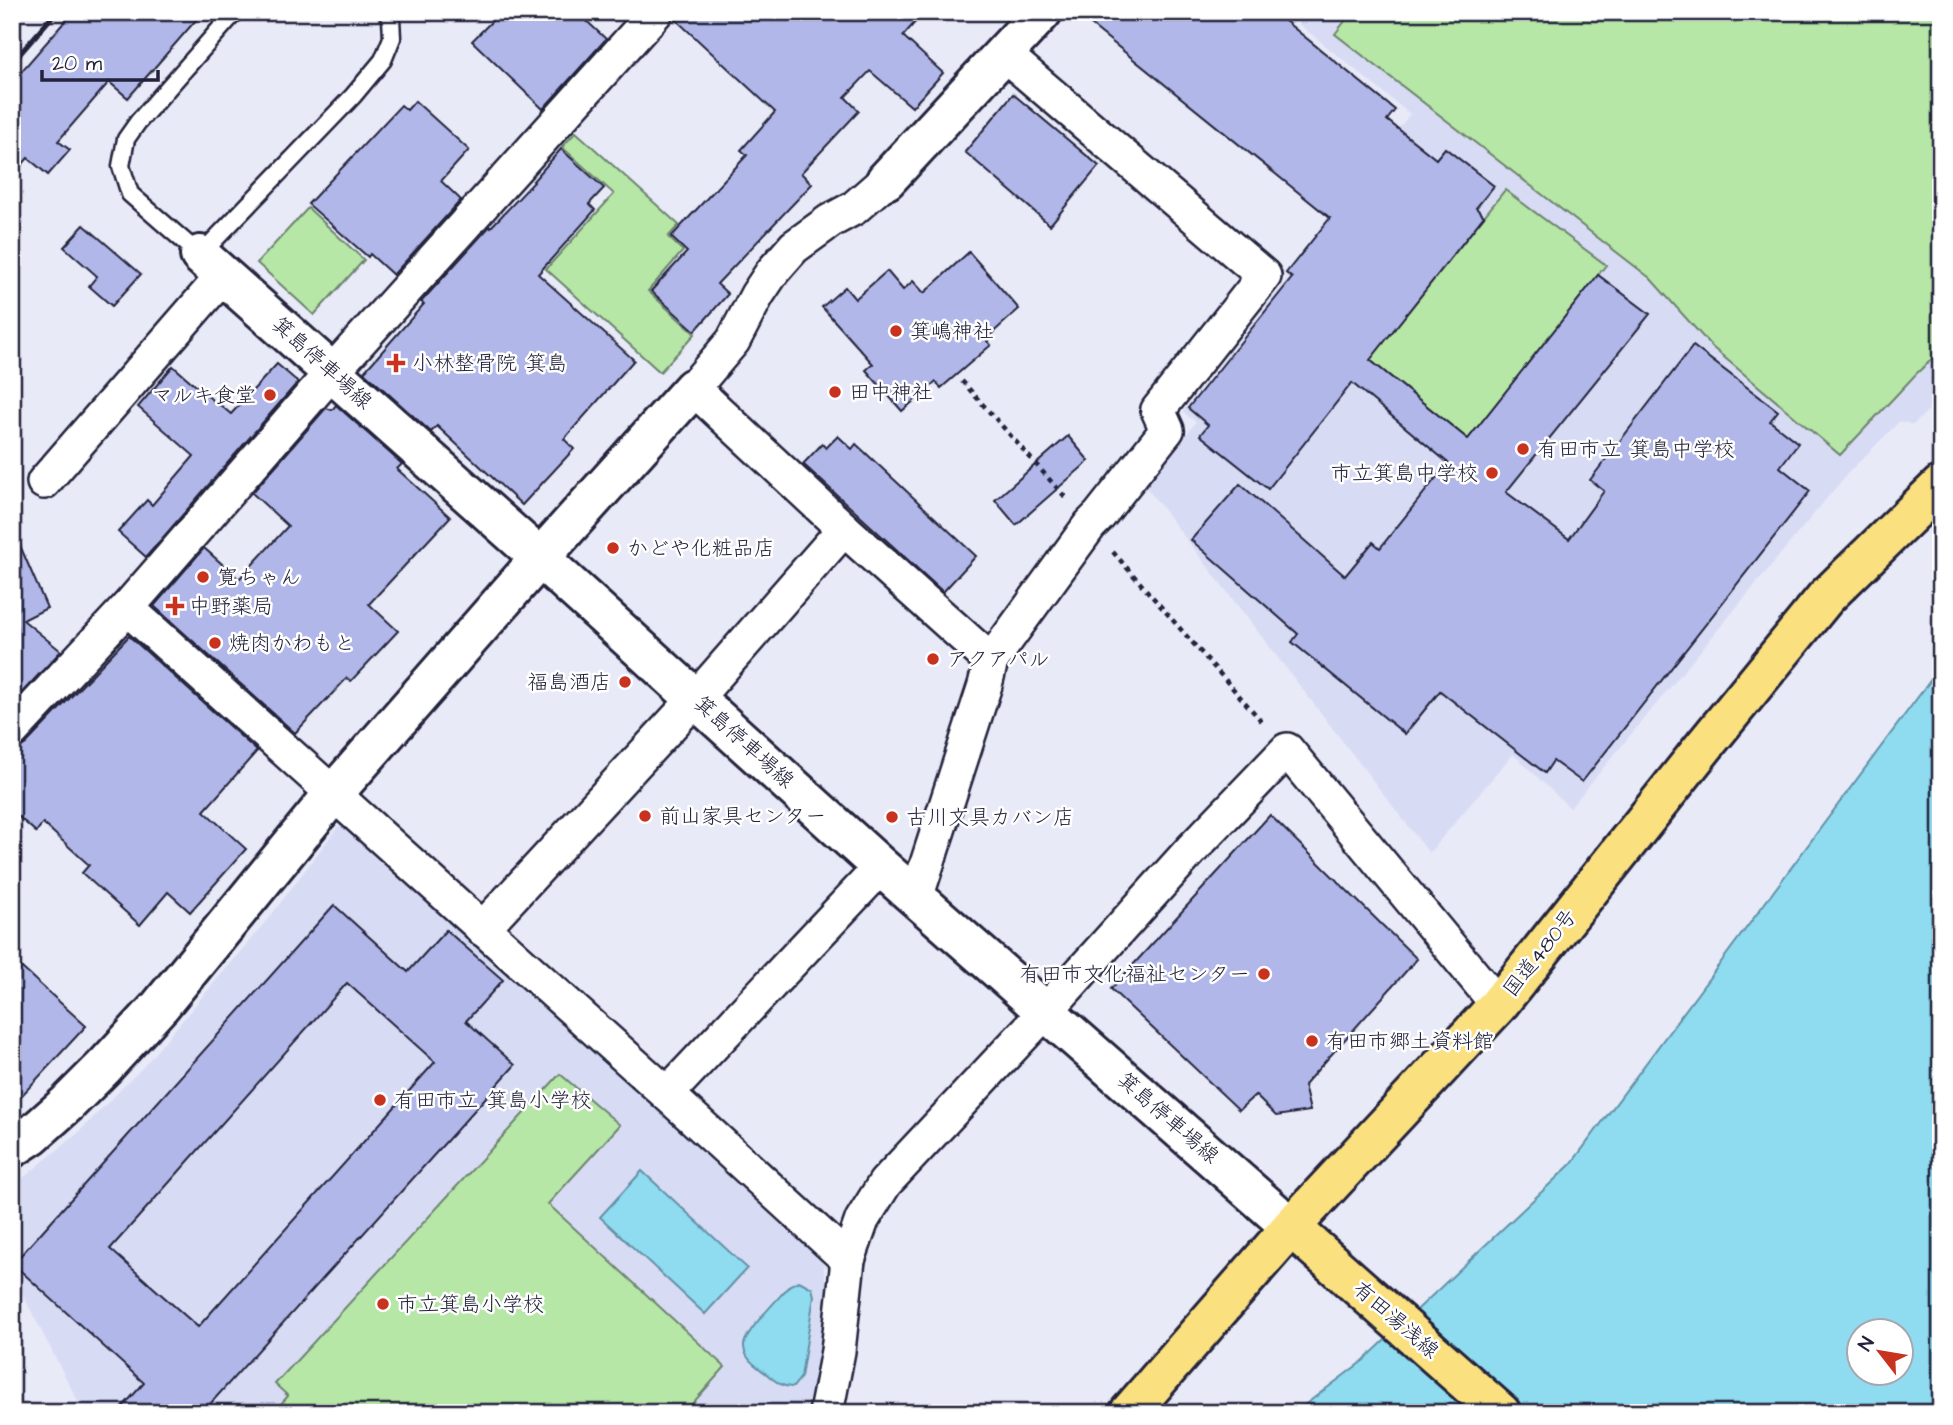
<svg xmlns="http://www.w3.org/2000/svg" width="1953" height="1425" font-family="'Architects Daughter','Klee One',sans-serif">
<rect width="100%" height="100%" fill="#e8eaf8"/>
<filter id="ink" filterUnits="userSpaceOnUse"><feTurbulence type="fractalNoise" baseFrequency=".0143" numOctaves="2"/><feDisplacementMap in="SourceGraphic" scale="14" xChannelSelector="R" yChannelSelector="G"/><feConvolveMatrix kernelMatrix="1 2 1 2 8 2 1 2 1" color-interpolation-filters="sRGB"/></filter>
<g filter="url(#ink)">
<g fill="#d8dbf4">
<polygon points="1284,12 1941,12 1941,398 1913,425 1900,421 1847,474 1570,808 1513,754 1429,853 1146,487 1196,422 1183,412 1289,278 1284,274 1410,114"/>
<polygon points="341,823 822,1256 827,1291 827,1314 808,1413 83,1411 12,1274 12,1187 77,1134 144,1066 272,914"/>
</g>
<g fill="#b7e7a6" stroke="#6c8470" stroke-width="2">
<polygon points="1352,12 1941,12 1941,351 1917,373 1840,455 1712,347 1650,278 1335,34"/>
<polygon points="576,132 679,225 668,237 683,251 648,291 695,334 660,372 546,269 614,194 562,147"/>
<polygon points="1505,190 1606,265 1468,439 1370,360"/>
<polygon points="308,208 364,260 314,315 257,263"/>
<polygon points="560,1074 620,1125 548,1204 725,1367 684,1413 273,1413 288,1396 275,1384"/>
</g>
<g fill="#8fdbef" stroke="#6391a7" stroke-width="2" fill-rule="evenodd">
<path d="M1941 666V1413H1294L1364 1360 1571 1164ZM1858 1330H1900V1372H1858Z"/>
<polygon points="642,1171 747,1268 705,1314 600,1217"/>
<path d="M799 1281 812 1288 814 1296 801 1377 793 1387C782 1388 773 1379 764 1372 756 1366 745 1359 744 1347 742 1334 780 1297 790 1285Z"/>
</g>
<g fill="#b1b8e9" stroke="#22223b" stroke-width="2" fill-rule="evenodd">
<polygon points="73,12 203,12 128,98 109,82 58,141 70,150 48,175 28,158 12,176 12,82"/>
<polygon points="501,12 577,12 606,39 543,109 472,41"/>
<polygon points="675,12 924,12 903,36 943,73 912,107 870,71 845,97 859,111 801,173 812,184 717,284 728,294 695,331 651,291 687,252 671,237 747,155 741,150 775,112 674,18"/>
<polygon points="1075,12 1274,12 1395,110 1387,120 1436,159 1445,148 1494,186 1476,208 1484,216 1370,360 1468,439 1598,275 1650,314 1506,492 1569,539 1604,491 1590,480 1693,346 1778,411 1770,421 1798,443 1780,467 1810,491 1582,782 1553,761 1545,773 1440,691 1405,734 1292,642 1298,634 1191,540 1240,484 1345,576 1373,542 1380,548 1448,463 1352,383 1268,489 1200,435 1208,425 1188,408 1292,278 1286,273 1330,218"/>
<polygon points="1013,94 1099,166 1050,225 965,152"/>
<polygon points="415,101 469,150 441,181 461,200 393,275 370,254 368,257 308,204 401,105 407,110"/>
<polygon points="561,149 604,188 589,204 595,210 538,274 634,360 564,439 574,449 522,505 437,426 431,432 364,372 424,304 421,302 490,226 491,227 534,182 533,181"/>
<polygon points="84,225 141,274 112,306 89,286 97,276 64,247"/>
<polygon points="969,252 1019,309 987,338 989,339 987,341 991,345 941,388 936,382 902,411 866,370 873,364 822,307 845,287 855,299 887,271 903,290 913,281 924,293"/>
<polygon points="277,364 298,382 146,557 118,532 147,500 152,505 194,456 138,407 173,366 218,405 219,404 231,414"/>
<polygon points="336,405 402,464 397,469 450,517 369,604 398,631 351,681 347,678 295,733 154,606 204,548 239,579 288,526 252,493 326,408 332,410"/>
<polygon points="838,436 852,449 856,444 976,556 943,592 803,464 822,444 826,448"/>
<polygon points="1068,436 1089,461 1016,525 995,500"/>
<polygon points="12,527 47,608 23,620 61,651 12,703"/>
<polygon points="129,636 257,751 204,811 246,849 190,912 168,892 140,925 82,873 89,865 43,823 36,832 12,811 12,750 18,749 26,744"/>
<polygon points="1270,815 1417,959 1304,1085 1310,1111 1276,1116 1255,1095 1239,1110 1111,989"/>
<path d="M334 905 408 972 446 930 503 980 466 1021 515 1065 202 1413H117L144 1383 13 1264ZM347 983 435 1062 198 1327 110 1249Z"/>
<polygon points="12,959 86,1026 12,1106"/>
</g>
<g fill="none" stroke-linecap="round" stroke-linejoin="round">
<g stroke="#22223b" stroke-width="21">
<polyline id="service" points="235,12 138,122 126,139 121,166 130,194 200,255 353,96 383,60 392,38 391,18 387,12"/>
</g>
<g stroke="#22223b" stroke-width="38">
<g id="minor">
<polyline points="886,180 854,208 830,221 794,247 773,271 757,295 733,341 693,388 844,529 991,661 985,685 916,898"/>
<polyline points="44,482 223,276"/>
<polyline points="127,608 667,1094 848,1260"/>
<polyline points="991,661 1090,525 1099,516 1167,430 1158,410 1264,276 1004,54"/>
<polyline points="12,731 127,608 332,372 656,12"/>
<polyline points="482,929 696,698 844,529"/>
<polyline points="667,1094 881,867"/>
<polyline points="826,1413 838,1351 848,1260 862,1220 885,1183 1046,1011 1191,850 1287,750 1498,1005"/>
</g>
</g>
<g stroke="#22223b" stroke-width="44">
<g id="tertiary">
<polyline points="886,180 1042,12"/>
<polyline points="12,1148 32,1135 68,1103 105,1066 160,1006 334,793 540,558 693,388"/>
</g>
</g>
<g stroke="#22223b" stroke-width="44">
<polyline id="secondary" points="200,255 540,558 881,867 1291,1227"/>
</g>
<g stroke="#22223b" stroke-width="44">
<polyline id="primary" points="1291,1227 1501,1413"/>
</g>
<g stroke="#22223b" stroke-width="44">
<polyline id="trunk" points="1129,1413 1291,1227 1498,1005 1705,745 1826,597 1941,485"/>
</g>
<g stroke="#22223b" stroke-width="4.5" stroke-dasharray="5 5" stroke-linecap="butt">
<polyline points="962,381 1066,498"/>
<polyline points="1113,552 1264,724"/>
</g>
<use href="#service" stroke="#fff" stroke-width="16"/>
<use href="#minor" stroke="#fff" stroke-width="33"/>
<use href="#tertiary" stroke="#fff" stroke-width="38"/>
<use href="#secondary" stroke="#fff" stroke-width="38"/>
<use href="#primary" stroke="#fbe080" stroke-width="38"/>
<use href="#trunk" stroke="#fbe080" stroke-width="38"/>
<polyline stroke="#22223b" stroke-width="5" points="12,63 56,12"/>
</g>
</g>
<g fill="#c8321e" stroke="#fff" stroke-width="2.5">
<circle cx="896" cy="331" r="7"/>
<path d="M392.5 352.5h7v7h7v7h-7v7h-7v-7h-7v-7h7z"/>
<circle cx="835" cy="392" r="7"/>
<circle cx="270" cy="395" r="7"/>
<circle cx="1523" cy="449" r="7"/>
<circle cx="1492" cy="473" r="7"/>
<circle cx="613" cy="548" r="7"/>
<circle cx="203" cy="577" r="7"/>
<path d="M171.5 595.5h7v7h7v7h-7v7h-7v-7h-7v-7h7z"/>
<circle cx="215" cy="643" r="7"/>
<circle cx="933" cy="659" r="7"/>
<circle cx="625" cy="682" r="7"/>
<circle cx="645" cy="816" r="7"/>
<circle cx="892" cy="817" r="7"/>
<circle cx="1264" cy="974" r="7"/>
<circle cx="1312" cy="1041" r="7"/>
<circle cx="380" cy="1100" r="7"/>
<circle cx="383" cy="1304" r="7"/>
</g>
<g text-anchor="middle" dominant-baseline="central" stroke-width="5" stroke-linejoin="round" paint-order="stroke">
<g font-size="21" fill="#22223b" stroke="#fff" text-anchor="start">
<text x="910" y="331">箕嶋神社</text>
<text x="412" y="363">小林整骨院 箕島</text>
<text x="849" y="392">田中神社</text>
<text x="256" y="395" text-anchor="end">マルキ食堂</text>
<text x="1537" y="449">有田市立 箕島中学校</text>
<text x="1478" y="473" text-anchor="end">市立箕島中学校</text>
<text x="627" y="548">かどや化粧品店</text>
<text x="217" y="577">寛ちゃん</text>
<text x="189" y="606">中野薬局</text>
<text x="229" y="643">焼肉かわもと</text>
<text x="947" y="659">アクアパル</text>
<text x="611" y="682" text-anchor="end">福島酒店</text>
<text x="659" y="816">前山家具センター</text>
<text x="906" y="817">古川文具カバン店</text>
<text x="1250" y="974" text-anchor="end">有田市文化福祉センター</text>
<text x="1326" y="1041">有田市郷土資料館</text>
<text x="394" y="1100">有田市立 箕島小学校</text>
<text x="397" y="1304">市立箕島小学校</text>
</g>
<g font-size="21" fill="#22223b" stroke="#fff">
<text transform="translate(322 363) rotate(42)">箕島停車場線</text>
<text transform="translate(744 742) rotate(42)">箕島停車場線</text>
<text transform="translate(1540 953) rotate(-52)">国道480号</text>
<text transform="translate(1168 1118) rotate(41)">箕島停車場線</text>
<text transform="translate(1396 1320) rotate(41)">有田湯浅線</text>
</g>
</g>
<rect width="1953" height="1425" fill="none" stroke="#fff" stroke-width="42"/>
<rect x="21" y="21" width="1911" height="1383" fill="none" stroke="#22223b" stroke-width="2.5" filter="url(#ink)"/>
<g transform="translate(1880 1352) rotate(301)"><circle r="33" fill="#ffffff" stroke="#a7a7b1" stroke-width="2"/>
<path d="M0-5L12 26L0 18L-12 26Z" fill="#c8321e"/>
<text y="-10" font-size="19" font-weight="bold" text-anchor="middle" fill="#22223b">N</text>
</g>
<path d="M42 70v10h116v-10" fill="none" stroke="#22223b" stroke-width="3.5"/>
<text x="52" y="70" font-size="21" fill="#22223b" stroke="#ffffff" stroke-width="5" paint-order="stroke">20 m</text>
</svg>
